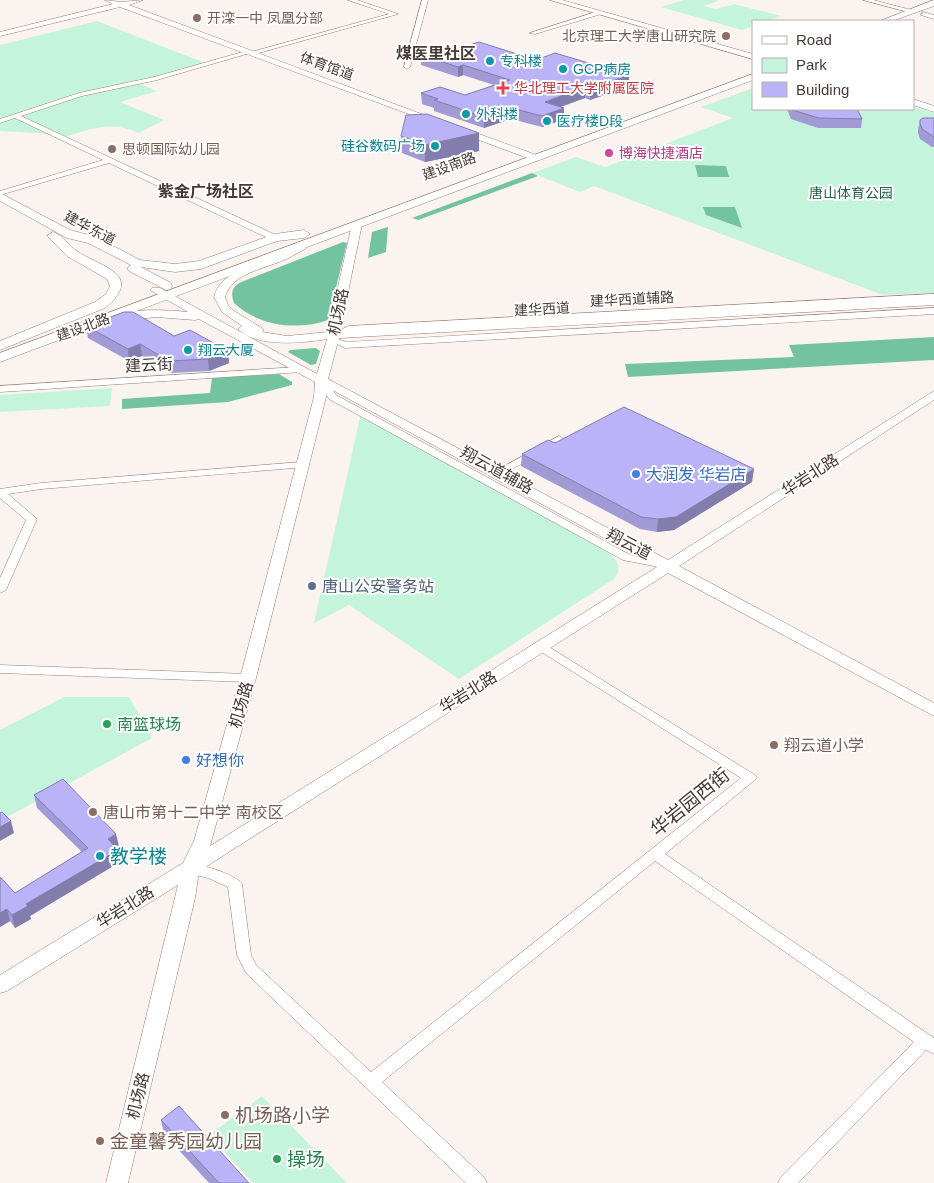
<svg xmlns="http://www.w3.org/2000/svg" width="934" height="1183" font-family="Arial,'Noto Sans SC',sans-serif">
<rect width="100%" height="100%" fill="#faf3f0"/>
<g fill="#c5f4dd">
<polygon points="684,0 715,0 718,1 703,6 716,9 734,4 781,16 766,21 753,21 753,26 742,30 661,7"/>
<path d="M97 21 205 63 140 84 157 91 120 102 164 120 139 133C108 120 92 129 61 138L55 134 0 131V45Z"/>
<polygon points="753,88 753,109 913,109 913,107 934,113 934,293 883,295 594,186 580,192 532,173 576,157 605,167 733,118 701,107"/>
<polygon points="112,388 110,406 0,412 0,395"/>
<path d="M361 413 605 550C616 559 624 566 614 579L459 679 349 605 314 623Z"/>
<polygon points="64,697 129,697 152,738 0,821 0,730"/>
<polygon points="262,1096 347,1183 253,1183 209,1135"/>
</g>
<g fill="#73c3a0">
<polygon points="695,165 726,166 729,177 698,177"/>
<polygon points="532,173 538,176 418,220 412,218"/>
<polygon points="703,207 735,207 742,228 706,215"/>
<polygon points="388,227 386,252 368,258 372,232"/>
<path d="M343 242 347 243 328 320C298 331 258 326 234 303 231 294 231 289 239 283Z"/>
<polygon points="934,337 934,360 628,377 625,364 794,357 789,345"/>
<polygon points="316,348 320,351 316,364 311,365 288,352 290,350"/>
<polygon points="279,374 292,382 292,385 228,402 122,409 122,399 210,393 212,378"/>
</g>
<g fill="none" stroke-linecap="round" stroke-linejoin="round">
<g stroke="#9d7d71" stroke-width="1">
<g id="street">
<polygon points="348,0 357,0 398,14 255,54 250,53 157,80 82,96 21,116 278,236 278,240 272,240 109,163 0,195 0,191 103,160 15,118 0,123 0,119 79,93 154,77 246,51 251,52 389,14"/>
<polygon points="422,0 428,0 410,67 407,69 404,67"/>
<polygon points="863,0 873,0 915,11 912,13"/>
<polygon points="599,11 601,14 535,34 530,33"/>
<polygon points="923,12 934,15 934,19 921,15"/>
<polygon points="934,294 934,300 350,332 332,338 328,335 349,326"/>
<polygon points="934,308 934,314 345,348 329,340 333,337 346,342"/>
<polygon points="299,367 302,368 302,372 0,392 0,386"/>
<polygon points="322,376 325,377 336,395 630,555 664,562 669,565 664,568 623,560 329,399 317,379"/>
<polygon points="559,436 569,442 567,444 559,443 501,475 497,476 492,473"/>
<polygon points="302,462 306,463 307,465 306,467 41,489 8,494 37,519 6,590 0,593 0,578 26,520 0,498 0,489 41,483"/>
<path d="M541 642 755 775 757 778 665 854 934 1038V1054L926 1050 798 1183H778L781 1177 914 1042 655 861 382 1082 484 1177 487 1183H466L246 973 237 955 228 887 208 878 185 872 183 868 185 864C195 861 237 875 242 884L251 955 256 965 371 1072 741 778 537 649 535 646 537 643Z"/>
<polygon points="0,665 248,674 254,678 248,682 0,673"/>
</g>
</g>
<g stroke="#9d7d71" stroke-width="1">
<g id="secondary">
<polygon points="105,0 121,2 143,0 129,5 440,121 439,123 433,123 120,7 0,36 0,32 113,4"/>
<polygon points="550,0 562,0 753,54 753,59"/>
<polygon points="913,99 934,106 934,112 913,105"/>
<polygon points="460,127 539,156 541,158 536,161 533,160 457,132 456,130"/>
<path d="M357 221 362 224 340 331 934 299V305L339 338 328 379 668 560 934 391V400L679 566 934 703V716L668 573 199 871 195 898 128 1183H106L178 885 7 991 0 993V975L183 863 194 841 240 678 314 397 315 382 199 319 195 320 156 317 116 322 110 319C123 307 171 310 188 312L150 290 152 288H160L317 374 327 339C304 343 256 348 238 329L242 326 222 312 214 297C216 289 220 283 227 278 234 272 299 243 305 245L306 247 305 249C297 253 291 257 284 260 264 269 232 273 225 297L228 305 234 311 262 328 264 330 262 332 287 336 328 332 352 224ZM327 387 657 567 210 846 256 678 326 397Z"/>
</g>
</g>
<g stroke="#9d7d71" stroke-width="1">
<g id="primary">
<polygon points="934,0 934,6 892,21 880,21"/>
<polygon points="753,74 753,80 0,362 0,353"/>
<polygon points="0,193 70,230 96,237 140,260 175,264 199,261 275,234 304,230 310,234 304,238 277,241 201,269 175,272 141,267 171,283 172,286 171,289 166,290 129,271 127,268 131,265 88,243 67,238 0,201"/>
<path d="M53 232C63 235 69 246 78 252 104 268 144 275 105 308L0 350V341L95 302 106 294 110 286 107 279 67 256 47 236Z"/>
</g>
</g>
<use href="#street" fill="#fff" fill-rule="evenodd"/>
<use href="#secondary" fill="#fff" fill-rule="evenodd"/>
<use href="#primary" fill="#fff" fill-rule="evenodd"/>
</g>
<g fill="#a19ad4">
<polygon points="421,55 536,60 629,86 590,100 585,98 561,107 564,108 564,119 542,127 511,119 484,128 434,111 434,108 422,104 421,93 465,95 494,85 463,75 458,77 421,65"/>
<polygon points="787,109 857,109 862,119 861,128 818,128 791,119"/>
<polygon points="934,118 934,147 932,147 920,139 918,133 918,130 920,120"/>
<polygon points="479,133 479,151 425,162 402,153 401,136"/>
<polygon points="86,326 174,336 228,351 229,363 209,371 171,373 142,356 129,361 88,338"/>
<polygon points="555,443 752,482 674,530 657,532 640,529 521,466 522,454"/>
<polygon points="34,795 119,846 116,848 118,850 120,862 30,916 31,919 15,928 10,921 0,927 0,877 15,893 82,852 37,808"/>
<polygon points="161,1120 249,1183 209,1183 164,1134"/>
</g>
<g fill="#837dad">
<polygon points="463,65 463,75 458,77 458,67"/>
<polygon points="629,75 629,86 590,100 590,89"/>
<polygon points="585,87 585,98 545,112 545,102"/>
<polygon points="512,108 511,119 484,128 484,117"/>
<polygon points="564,108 564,119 542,127 542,116"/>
<polygon points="479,133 479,151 425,162 425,145"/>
<polygon points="140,344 142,356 129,361 128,349"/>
<polygon points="228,351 229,363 209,371 208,359"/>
<polygon points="754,469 752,482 674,530 657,532 658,519"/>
<polygon points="11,821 14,833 0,841 0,827"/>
<polygon points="116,834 119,846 110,851 108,839"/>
<polygon points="118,850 120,862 30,916 31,919 15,928 12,915 26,904"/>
<polygon points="7,909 10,921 0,927 0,913"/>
</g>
<g fill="#bbb3f7" stroke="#837dad">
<polygon points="479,42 536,60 555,53 629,75 590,89 585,87 545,102 564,108 542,116 512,108 484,117 434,100 438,99 421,93 440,87 465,95 510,80 463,65 458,67 421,55 440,49 454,50"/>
<polygon points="792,109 857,109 862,119 819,118 792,110"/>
<polygon points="427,114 479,133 425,145 401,136 406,115"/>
<polygon points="923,118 934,118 934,137 922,129 920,123 920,120"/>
<polygon points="124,312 133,312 174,336 190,330 228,351 208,359 169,361 140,344 128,349 86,326"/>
<polygon points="624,407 754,469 676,517 658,519 641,517 522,454 548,440 555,443"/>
<polygon points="63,779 116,834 108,839 118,850 26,904 28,906 12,915 7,909 0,913 0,877 15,893 88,848 34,795"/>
<polygon points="2,812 11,821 0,827 0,813"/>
<polygon points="179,1106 249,1183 219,1183 161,1120"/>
</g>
<g fill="#8d6e63" stroke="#fff" stroke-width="2">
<circle cx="197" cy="18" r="5"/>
<circle cx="726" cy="36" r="5"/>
<circle cx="112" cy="149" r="5"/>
<circle cx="774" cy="745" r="5"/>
<circle cx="93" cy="812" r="5"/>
<circle cx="225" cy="1115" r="5"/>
<circle cx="100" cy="1141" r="5"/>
</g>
<g fill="#0f9aa8" stroke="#fff" stroke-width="2">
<circle cx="490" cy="61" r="5"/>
<circle cx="563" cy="69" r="5"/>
<circle cx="466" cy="114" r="5"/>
<circle cx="547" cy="121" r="5"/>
<circle cx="435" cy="146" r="5"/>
<circle cx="188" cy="350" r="5"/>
<circle cx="100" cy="856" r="5"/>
</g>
<path fill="#e0444e" stroke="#fff" stroke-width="2" d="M500.5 80.5h5v5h5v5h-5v5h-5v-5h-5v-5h5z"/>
<circle fill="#d1479c" stroke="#fff" stroke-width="2" cx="609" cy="153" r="5"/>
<g fill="#3f7fe0" stroke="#fff" stroke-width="2">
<circle cx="636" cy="474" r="5"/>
<circle cx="186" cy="760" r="5"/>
</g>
<circle fill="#5c6f8a" stroke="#fff" stroke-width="2" cx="312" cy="586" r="5"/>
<g fill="#2e9e5b" stroke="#fff" stroke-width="2">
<circle cx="107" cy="724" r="5"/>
<circle cx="277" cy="1159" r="5"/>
</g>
<g text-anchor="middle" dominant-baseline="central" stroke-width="4" stroke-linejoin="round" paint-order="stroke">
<g font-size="14" fill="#785e54" stroke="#fff" text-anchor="start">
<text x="207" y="18">开滦一中 凤凰分部</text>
<text x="716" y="36" text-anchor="end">北京理工大学唐山研究院</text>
<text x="122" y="149">思顿国际幼儿园</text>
</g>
<g font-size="14" fill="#0d838f" stroke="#fff" text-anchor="start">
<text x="500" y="61">专科楼</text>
<text x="573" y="69">GCP病房</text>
<text x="476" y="114">外科楼</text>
<text x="557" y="121">医疗楼D段</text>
<text x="425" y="146" text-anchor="end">硅谷数码广场</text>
<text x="198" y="350">翔云大厦</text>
</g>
<g font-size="14" fill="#473934" stroke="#fff">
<text transform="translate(327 66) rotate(20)">体育馆道</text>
<text transform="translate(449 166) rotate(-20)">建设南路</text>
<text transform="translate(90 228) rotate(28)">建华东道</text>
<text transform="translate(632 299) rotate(-3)">建华西道辅路</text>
<text transform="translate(542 309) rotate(-3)">建华西道</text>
<text transform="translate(83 327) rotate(-20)">建设北路</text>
</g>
<g font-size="14" fill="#be3a42" stroke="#fff" text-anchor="start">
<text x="514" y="88">华北理工大学附属医院</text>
</g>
<g font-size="14" fill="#b23c85" stroke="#fff" text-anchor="start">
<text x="619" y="153">博海快捷酒店</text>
</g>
<g font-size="14" fill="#236047" stroke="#fff">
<text x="851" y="193">唐山体育公园</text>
</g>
<g font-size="16" font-weight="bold" fill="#473934" stroke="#fff">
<text x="436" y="53">煤医里社区</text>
<text x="206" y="191">紫金广场社区</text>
</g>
<g font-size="16" fill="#473934" stroke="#fff">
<text transform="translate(338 312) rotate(-78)">机场路</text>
<text transform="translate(149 365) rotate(-3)">建云街</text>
<text transform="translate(497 470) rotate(29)">翔云道辅路</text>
<text transform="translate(810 475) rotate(-33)">华岩北路</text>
<text transform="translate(629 544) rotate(28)">翔云道</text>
<text transform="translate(468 692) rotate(-32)">华岩北路</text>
<text transform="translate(241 705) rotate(-74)">机场路</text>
<text transform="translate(125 907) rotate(-32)">华岩北路</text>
<text transform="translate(138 1096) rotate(-76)">机场路</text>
</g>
<g font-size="16" fill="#366cbe" stroke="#fff" text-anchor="start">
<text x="646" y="474">大润发 华岩店</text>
<text x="196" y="760">好想你</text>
</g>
<g font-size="16" fill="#4e5e75" stroke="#fff" text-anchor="start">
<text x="322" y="586">唐山公安警务站</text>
</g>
<g font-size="16" fill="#27864d" stroke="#fff" text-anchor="start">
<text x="117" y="724">南篮球场</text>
</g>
<g font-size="16" fill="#785e54" stroke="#fff" text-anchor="start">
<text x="784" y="745">翔云道小学</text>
<text x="103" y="812">唐山市第十二中学 南校区</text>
</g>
<g font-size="19" fill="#473934" stroke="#fff">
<text transform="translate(690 802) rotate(-39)">华岩园西街</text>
</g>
<g font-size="19" fill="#0d838f" stroke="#fff" text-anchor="start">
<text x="110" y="856">教学楼</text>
</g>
<g font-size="19" fill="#785e54" stroke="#fff" text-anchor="start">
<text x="235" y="1115">机场路小学</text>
<text x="110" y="1141">金童馨秀园幼儿园</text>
</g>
<g font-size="19" fill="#27864d" stroke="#fff" text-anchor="start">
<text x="287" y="1159">操场</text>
</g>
</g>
<rect x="752" y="20" width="162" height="90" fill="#ffffff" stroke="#b5b0ae"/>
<rect x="762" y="36" width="25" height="8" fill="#ffffff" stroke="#b5b0ae"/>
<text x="796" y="45" font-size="15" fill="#473934">Road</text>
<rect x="762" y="58" width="25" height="15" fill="#c5f4dd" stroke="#b5b0ae"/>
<text x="796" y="70" font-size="15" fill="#473934">Park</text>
<rect x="762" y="82" width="25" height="15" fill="#bbb3f7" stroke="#b5b0ae"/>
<text x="796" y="95" font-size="15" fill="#473934">Building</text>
</svg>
